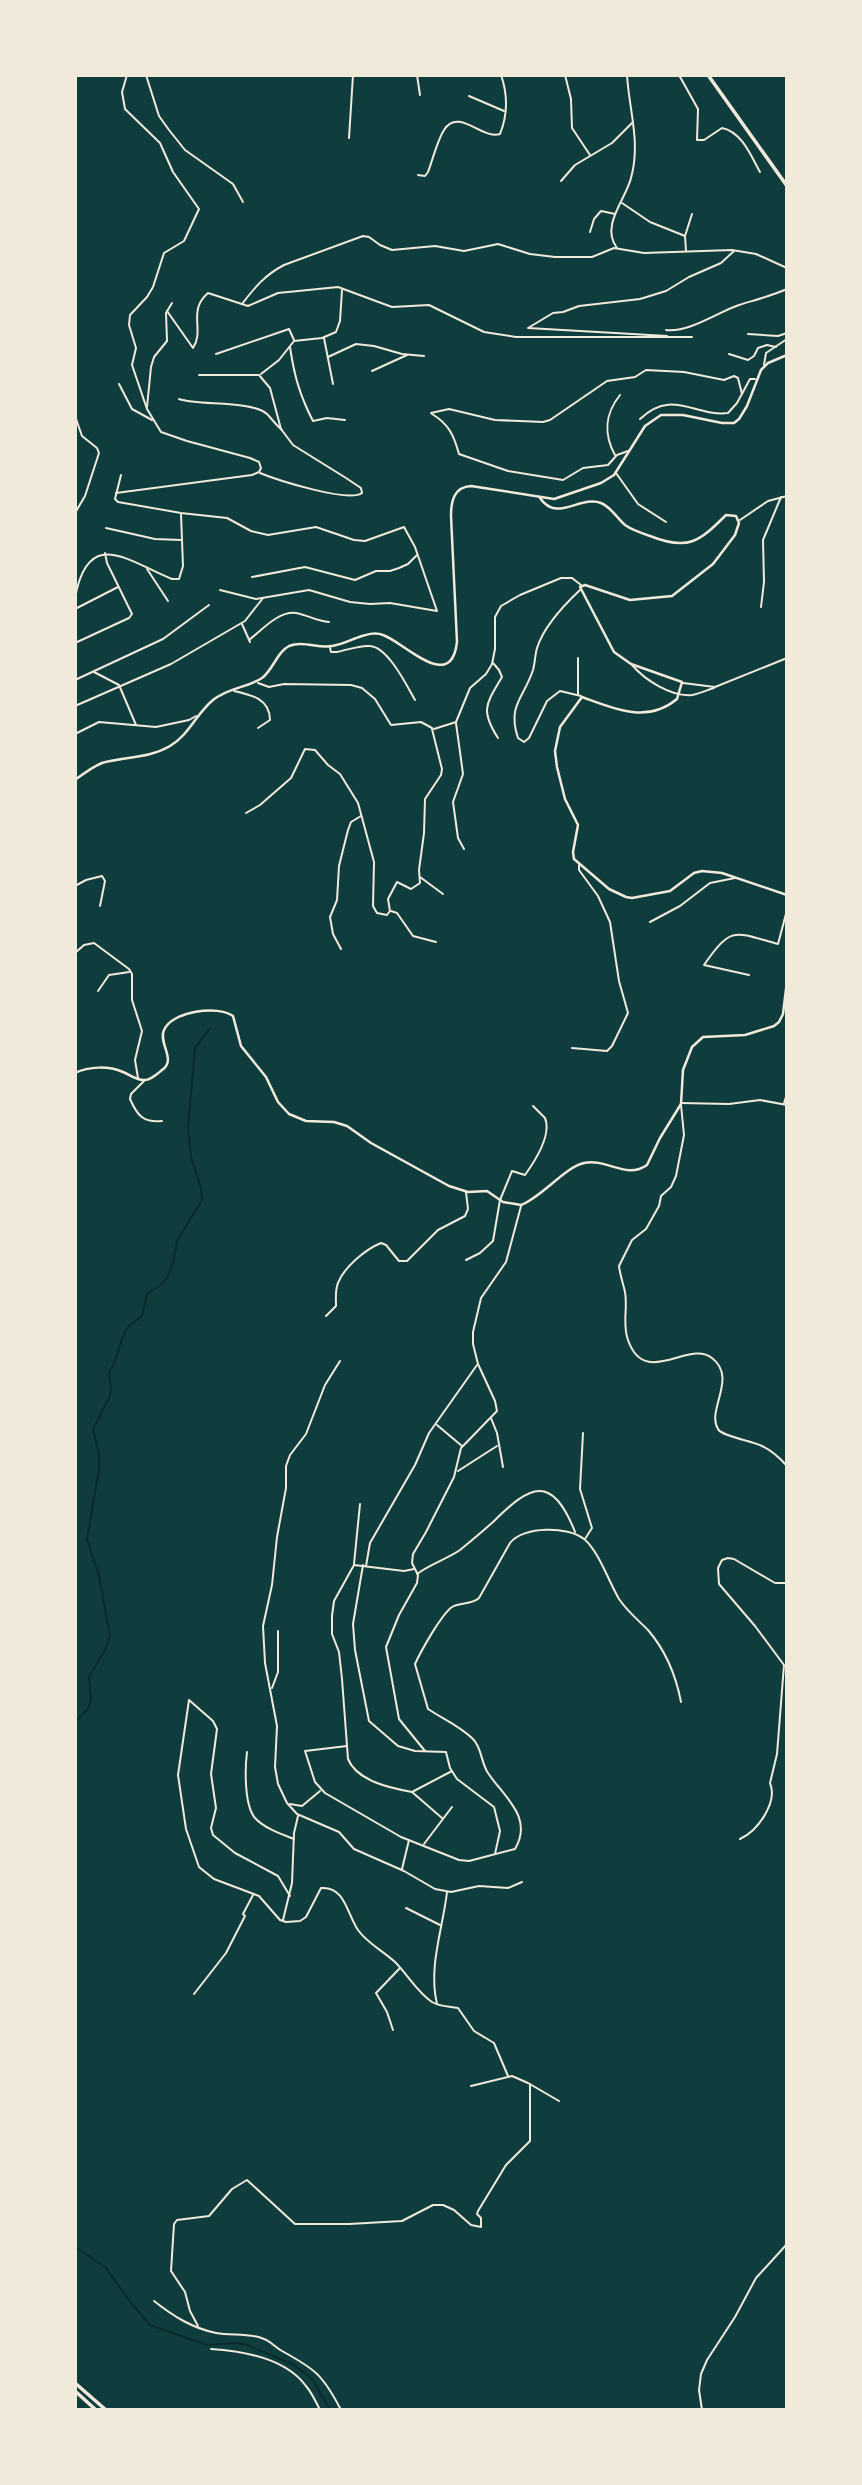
<svg xmlns="http://www.w3.org/2000/svg" width="862" height="2485" font-family="'Fira Sans',sans-serif">
<rect width="100%" height="100%" fill="#0f3d3e"/>
<g fill="none" stroke-linecap="round" stroke-linejoin="round">
<g stroke="#0a2a2b" stroke-width="2">
<path d="M75 1722 88 1709 91 1701 89 1677 106 1648 110 1636 99 1576 87 1539 99 1469V1454L93 1429 109 1398 111 1391 109 1372C119 1359 118 1340 129 1326 133 1322 139 1320 142 1315 145 1308 144 1300 148 1293L160 1286 167 1278 173 1263 177 1241 202 1200 201 1188 191 1157 188 1128 195 1048 210 1028"/>
<polyline points="75,2247 105,2267 131,2303 150,2325 207,2345 235,2343 245,2344 294,2365 312,2379 330,2410"/>
</g>
<g stroke="#f1e9da" stroke-width="2">
<polyline points="146,75 159,116 169,130 185,150 233,184 243,202"/>
<polyline points="417,75 420,95"/>
<polyline points="530,75 548,75"/>
<polyline points="565,75 571,99 572,128 590,155"/>
<path d="M679 75 698 109 697 140H704L722 128C742 132 751 156 760 172"/>
<polyline points="469,96 504,111"/>
<polyline points="349,138 353,75"/>
<path d="M418 175 425 176 428 172C433 159 437 141 444 130 458 107 483 140 500 134 508 114 508 95 501 75"/>
<polyline points="561,181 575,165 612,143 633,122"/>
<polyline points="622,203 650,222 685,236"/>
<polyline points="590,232 594,219 601,211 615,214"/>
<path d="M617 248C600 226 626 199 631 178 641 142 629 110 627 75"/>
<polyline points="686,251 685,236 692,214"/>
<path d="M242 304C255 287 265 275 284 265L363 236 369 237 380 245 392 250 435 246 464 251 498 244 530 254 555 257H592L614 248 644 253 732 250 756 254 787 268"/>
<path d="M167 311 193 348C205 330 187 311 208 293L248 306 278 293 338 287 392 307 429 305 484 332 516 337H692"/>
<path d="M666 330C689 333 718 312 739 305 755 300 771 296 787 289"/>
<polyline points="748,334 778,336 787,333"/>
<polyline points="667,336 528,328 553,313 563,312 579,306 640,299 666,291 689,277 721,263 734,251"/>
<polyline points="324,338 333,384"/>
<path d="M290 347C294 375 300 396 313 421L327 418 345 420"/>
<polyline points="216,354 289,329 294,340"/>
<polyline points="729,354 748,360 754,356 758,348 767,345 776,347"/>
<polyline points="328,357 356,344 374,346 402,354 424,356"/>
<polyline points="764,365 766,353 787,339"/>
<polyline points="372,371 407,355"/>
<polyline points="261,374 279,360 294,341 322,338 336,332 340,321 342,290"/>
<polyline points="199,375 258,375"/>
<path d="M259 375 270 388 281 429 293 445 346 478 361 488 362 493C349 503 277 480 260 473"/>
<polyline points="119,384 132,409 152,420"/>
<path d="M179 399C199 406 251 400 267 414 272 419 276 425 282 430"/>
<polyline points="147,407 151,367 154,357 167,341 166,313 172,303"/>
<polyline points="431,413 449,409 495,420 543,422 550,420 607,381 635,377 646,370 684,372 724,380 734,376 738,378 742,394"/>
<path d="M432 414C449 424 454 436 459 454L508 471 563 480 583 468 608 465 617 455 628 451"/>
<polyline points="75,416 82,436 97,448 99,453 85,496 75,513"/>
<path d="M640 419C672 388 695 417 728 413L737 403 750 379H755"/>
<path d="M615 455C603 433 605 414 620 395"/>
<polyline points="616,473 638,504 666,522"/>
<polyline points="121,475 115,499 118,502 181,513 227,518 251,531 268,535 316,527 354,540 365,541 404,527 415,547 437,611 390,603 370,604 350,602 309,590 256,599 220,590"/>
<polyline points="116,493 252,475 259,472 261,468 259,462 250,458 187,441 161,432 147,409 132,365 136,348 129,325 130,315 147,297 153,287 164,253 184,241 199,209 173,172 160,143 125,109 122,92 127,75"/>
<polyline points="740,520 768,501 787,496"/>
<polyline points="106,528 155,539 181,540"/>
<polyline points="147,569 168,601"/>
<polyline points="252,577 305,567 355,580 376,571 390,571 399,568 408,564 417,555"/>
<path d="M580 590C564 605 544 626 537 648 535 655 535 663 533 670 524 698 507 705 518 738L524 742 529 738 547 701 560 691 581 696"/>
<path d="M75 598C88 526 128 561 172 579H179L183 566 181 514"/>
<polyline points="761,607 764,582 763,540 781,497"/>
<polyline points="75,609 118,587"/>
<polyline points="242,624 250,642"/>
<path d="M249 640C262 630 278 611 296 613 307 615 317 621 329 622"/>
<polyline points="75,643 129,618 132,614 107,563 105,553"/>
<path d="M330 648 331 652H337C347 650 360 645 370 646 388 647 407 686 415 700"/>
<path d="M493 663 499 670 502 677C486 704 480 710 498 738"/>
<path d="M632 665C645 680 671 697 692 695 699 694 707 690 714 688"/>
<polyline points="94,672 119,685 136,725"/>
<polyline points="75,680 163,639 209,605"/>
<polyline points="258,683 269,687 284,684 351,685 362,688 375,699 391,725 421,722 432,728"/>
<polyline points="683,683 715,687 787,658"/>
<path d="M234 691C252 695 270 699 270 720L258 728"/>
<polyline points="578,695 578,658"/>
<polyline points="75,706 171,664 245,621 263,598"/>
<polyline points="456,723 463,774 453,802 458,838 464,849"/>
<polyline points="434,729 456,722 470,688 486,674 492,664 495,649 495,617 501,606 520,595 561,578 572,578 581,585"/>
<polyline points="75,734 99,722 156,727 189,720 196,716"/>
<polyline points="246,813 260,805 291,778 305,749 315,750 328,765 340,774 358,803 374,862 373,906 377,913 387,915 390,911 388,899 397,882 411,889 420,883 419,870 424,833 425,799 441,775 442,769 432,729"/>
<polyline points="420,877 443,894"/>
<polyline points="75,886 86,880 102,876 105,881 100,906"/>
<polyline points="391,911 397,913 413,936 436,942"/>
<polyline points="650,922 680,906 710,883 735,878"/>
<polyline points="341,949 333,934 330,917 337,900 339,866 348,830 351,822 361,816"/>
<polyline points="75,953 84,945 94,943 129,969 132,974 132,1000 142,1031 135,1060 138,1078"/>
<path d="M749 975 704 965C732 925 734 932 778 944L787 910"/>
<polyline points="98,991 109,975 129,972"/>
<polyline points="572,1048 607,1051 612,1046 628,1013 619,981 610,922 598,896 579,870 579,865"/>
<path d="M144 1081 131 1094 130 1099C137 1115 143 1123 162 1121"/>
<polyline points="681,1103 729,1104 760,1100 787,1105"/>
<polyline points="784,1103 787,1094"/>
<path d="M681 1105 684 1135 676 1176 671 1187 661 1196 659 1206 646 1229 632 1240 619 1266C620 1275 623 1283 625 1292 628 1308 622 1324 628 1340 645 1389 689 1339 712 1358 738 1378 706 1410 718 1429 721 1436 752 1441 762 1446 772 1451 779 1457 787 1466"/>
<path d="M466 1260 480 1253 493 1241 500 1200 512 1171 525 1175C535 1161 552 1135 545 1118L533 1106"/>
<path d="M326 1316 336 1306C336 1298 335 1290 338 1283 344 1267 366 1249 381 1243L386 1245 399 1261H407L438 1230 465 1216 468 1209 466 1192"/>
<polyline points="340,1361 325,1385 306,1434 290,1455 286,1466 286,1488 277,1537 272,1585 263,1626 265,1663 277,1726 275,1767 278,1784 287,1803 297,1814 339,1832 354,1849 404,1871 435,1889 451,1892 479,1886 508,1888 522,1882"/>
<polyline points="491,1418 497,1433 503,1467"/>
<polyline points="437,1425 462,1446"/>
<polyline points="583,1433 580,1489 592,1528 585,1539"/>
<polyline points="458,1471 497,1446"/>
<polyline points="354,1564 360,1504"/>
<polyline points="363,1565 353,1624 355,1650 369,1721 398,1746 415,1751 446,1752 450,1768 457,1779 494,1807 500,1831 495,1854"/>
<polyline points="366,1566 370,1543 415,1465 429,1433 477,1365"/>
<path d="M414 1569 404 1571 354 1565 334 1601 332 1616V1634L339 1652 342 1679 348 1759C357 1781 390 1788 412 1792L452 1771"/>
<path d="M417 1574C430 1564 447 1559 460 1550 471 1541 483 1531 493 1522 530 1485 552 1473 575 1532"/>
<polyline points="272,1688 278,1672 278,1631"/>
<path d="M347 1746 305 1751 315 1782 325 1793 401 1837 459 1860 469 1861 515 1849C534 1817 503 1796 488 1773 481 1763 482 1748 473 1739 460 1726 443 1719 428 1709L415 1664C421 1651 441 1615 452 1607 461 1602 471 1605 479 1598L510 1543C523 1526 568 1526 584 1539 598 1550 609 1582 619 1599 627 1611 638 1620 648 1630 666 1651 676 1676 681 1702"/>
<polyline points="425,1751 399,1719 386,1647 399,1615 417,1583 418,1575 412,1563 413,1554 426,1532 454,1477 461,1448 497,1411 495,1401 478,1364 473,1344 473,1332 481,1298 506,1262 521,1206"/>
<path d="M247 1752C245 1768 244 1805 255 1818 264 1828 281 1834 294 1839"/>
<polyline points="412,1792 442,1818"/>
<polyline points="290,1804 302,1806 320,1791"/>
<path d="M740 1839C758 1831 778 1802 770 1783L777 1754 784 1665 755 1626 719 1584 718 1568 722 1560 728 1558 734 1559 775 1583H787"/>
<polyline points="424,1844 452,1807"/>
<polyline points="402,1869 409,1840"/>
<path d="M290 1896 278 1876 235 1853 213 1835 211 1828 216 1808 211 1774 217 1729 213 1721 189 1700 178 1775 186 1829 199 1867 214 1879 259 1896 280 1920 286 1922 300 1921 306 1917 321 1888C345 1886 347 1914 358 1930 367 1943 383 1951 395 1962 408 1975 417 1992 432 2002 440 2007 450 2006 458 2008L474 2031 494 2043 508 2076"/>
<polyline points="406,1908 440,1925"/>
<polyline points="283,1920 292,1883 294,1833 298,1816"/>
<polyline points="194,1994 226,1953 245,1916 243,1914 253,1895"/>
<path d="M437 2004C428 1967 443 1928 447 1892"/>
<polyline points="393,2030 387,2012 376,1993 400,1968"/>
<polyline points="471,2086 512,2076 528,2083 559,2101"/>
<path d="M154 2301C173 2316 192 2328 216 2333 232 2336 248 2332 264 2339 270 2341 275 2347 282 2351 315 2369 323 2375 341 2410"/>
<polyline points="198,2326 190,2311 185,2292 171,2271 174,2224 177,2220 209,2216 232,2189 247,2180 295,2224 349,2224 402,2221 433,2205 443,2205 454,2210 471,2225 481,2227 481,2218 477,2214 478,2211 506,2165 530,2141 530,2084"/>
<path d="M211 2349C243 2351 286 2359 306 2386 312 2393 316 2402 320 2410"/>
<polyline points="702,2410 699,2390 701,2374 707,2360 735,2317 756,2278 787,2244"/>
</g>
<g stroke="#f1e9da" stroke-width="2.5">
<path d="M540 498C557 523 580 495 601 503 611 507 617 518 625 525 632 530 641 533 650 536 688 551 699 542 726 515L736 516 739 523 735 535 713 564 672 596 630 600 585 585 580 587 614 652 631 664 682 682 677 699C647 724 615 709 582 697L560 727 555 751 557 767 565 799 578 825 573 852 574 859 609 889 626 897 632 898 670 891 694 873 702 871 722 873 787 895"/>
<path d="M75 1073C89 1066 109 1066 123 1072 130 1075 136 1080 143 1080 150 1081 157 1074 162 1070 177 1060 158 1043 164 1030 172 1011 218 1005 233 1016L241 1046 266 1077 278 1102 289 1114 306 1121 334 1122 347 1126 371 1143 449 1186 468 1192 487 1191 503 1202 521 1205C542 1197 565 1167 584 1163 607 1158 626 1180 647 1165L660 1138 681 1104 683 1070 692 1047 703 1037 745 1035 774 1026 779 1022 783 1014 787 981"/>
</g>
<path stroke="#f1e9da" stroke-width="2.5" d="M75 780C83 774 92 767 102 763 125 756 148 759 170 746 189 735 196 714 213 700 229 687 247 688 262 678 273 670 277 652 289 646 303 640 318 649 332 646 342 645 352 639 362 636 369 634 376 632 383 635 404 642 451 694 457 642L451 516C451 501 454 487 471 486L554 499 601 483 614 475 645 426 661 415H683L722 423H734L739 419 747 406 761 370 768 363 787 355"/>
<polyline stroke="#f1e9da" stroke-width="3.5" points="708,75 787,186"/>
<g stroke="#f1e9da" stroke-width="3.5">
<polyline points="75,2383 106,2410"/>
<polyline points="75,2391 96,2410"/>
</g>
</g>
<rect width="862" height="2485" fill="none" stroke="#f1e9da" stroke-width="154"/>
</svg>
